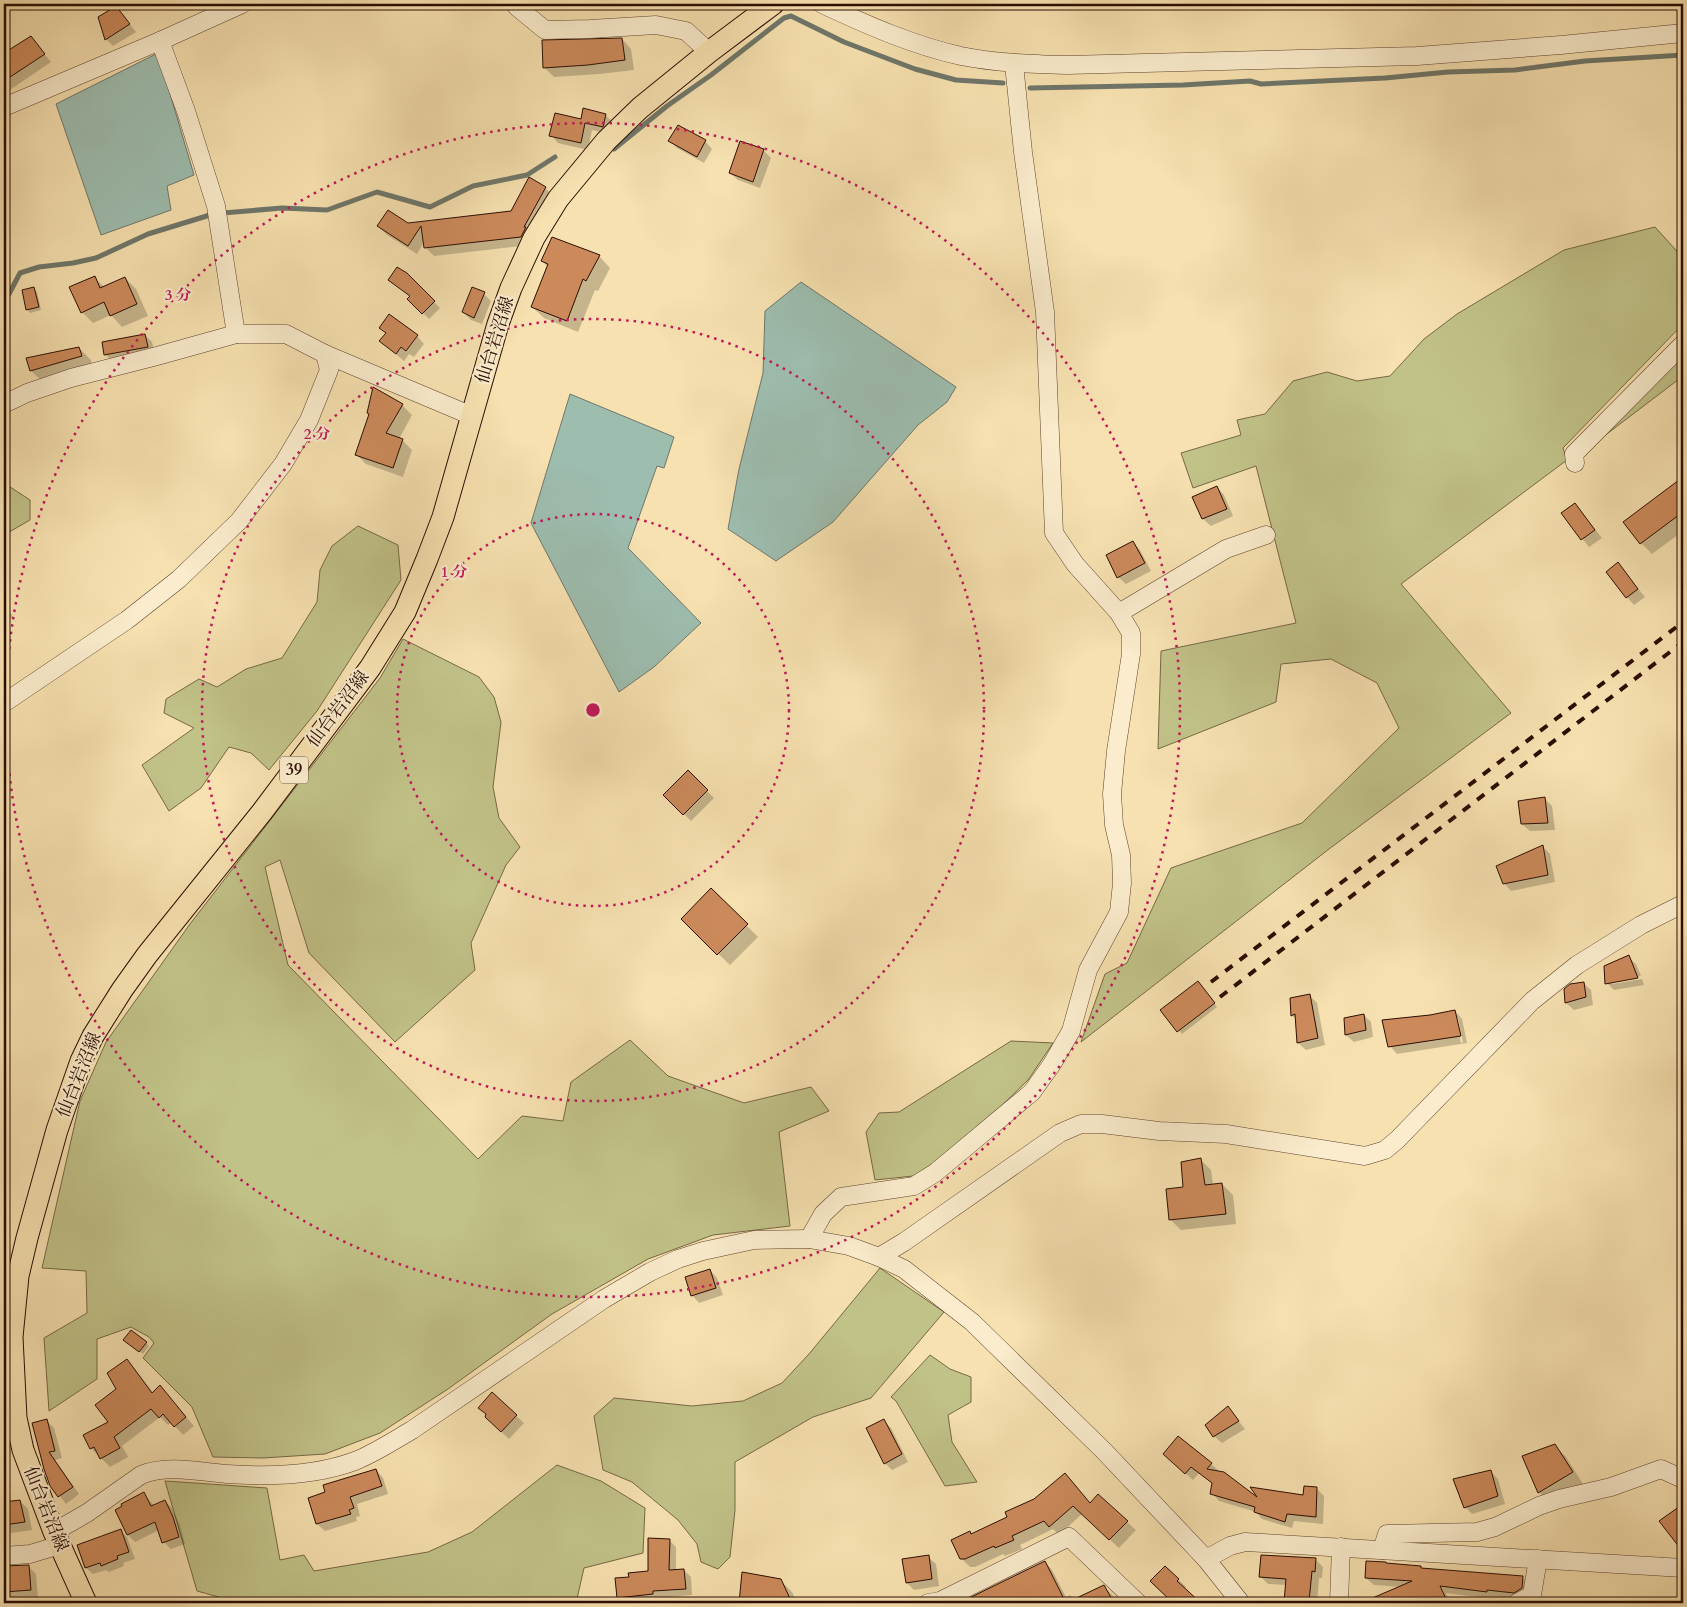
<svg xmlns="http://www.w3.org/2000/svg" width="1687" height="1607" font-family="Cardo,'Noto Serif JP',serif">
<rect width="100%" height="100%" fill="#f7e1b0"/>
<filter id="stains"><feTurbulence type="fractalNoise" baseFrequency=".004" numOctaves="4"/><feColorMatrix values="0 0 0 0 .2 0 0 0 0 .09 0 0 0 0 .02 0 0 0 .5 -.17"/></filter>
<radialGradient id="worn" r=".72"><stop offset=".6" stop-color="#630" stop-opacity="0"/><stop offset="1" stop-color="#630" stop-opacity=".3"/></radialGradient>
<g fill="#c1c288" stroke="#766845">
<polygon points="1655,227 1683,258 1683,324 1563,448 1567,460 1401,584 1511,713 1329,849 1081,1042 1105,974 1127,963 1171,868 1302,823 1399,728 1377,683 1331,659 1281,664 1276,702 1158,749 1161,651 1296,623 1256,466 1193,488 1181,453 1241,435 1237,420 1265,414 1293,381 1327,372 1357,381 1390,376 1424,339 1457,314 1564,250"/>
<polygon points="1683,353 1683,376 1595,443"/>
<polygon points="4,483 30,500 30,520 4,535"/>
<polygon points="358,526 398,545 401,580 317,711 269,770 251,753 229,747 201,788 169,811 142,765 194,728 164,713 166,699 199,679 217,687 246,669 282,658 317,602 320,570 332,546"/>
<polygon points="403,639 479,677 494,697 501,722 493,787 499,818 520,847 506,865 471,943 475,970 395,1042 309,953 280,860 265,867 288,965 478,1159 522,1116 563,1121 571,1082 630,1040 668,1076 744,1103 811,1087 829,1111 779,1132 790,1226 713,1235 648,1259 552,1314 448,1389 380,1433 325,1454 263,1458 213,1457 192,1407 143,1358 154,1343 149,1337 131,1327 97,1339 97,1379 49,1411 44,1338 87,1313 86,1271 42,1268 80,1101 106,1042 190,924 380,678"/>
<polygon points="1011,1041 1053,1043 1028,1080 990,1117 940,1159 913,1176 875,1180 866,1132 879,1113 899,1112"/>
<polygon points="880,1268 944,1312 871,1398 813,1417 735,1462 735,1510 730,1557 718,1569 701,1562 697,1544 678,1520 632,1482 603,1470 594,1416 614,1398 692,1406 743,1401 782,1383 809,1354"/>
<polygon points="930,1355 950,1369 971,1377 971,1402 948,1415 952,1442 977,1482 945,1486 896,1401 891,1397"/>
<polygon points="557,1465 601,1481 645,1508 643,1553 584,1568 576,1603 513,1603 497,1600 495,1603 234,1603 233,1601 197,1591 165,1481 267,1488 280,1560 304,1555 314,1571 428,1552 472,1532"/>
</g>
<g fill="#9dbdaf" stroke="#6f776a">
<polygon points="158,53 194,175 167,186 171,210 101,235 56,104"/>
<polygon points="801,282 956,387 947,402 918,425 833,522 776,561 728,529 739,469 763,373 765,311"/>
<polygon points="570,394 674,437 664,468 657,466 628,548 701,623 654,667 619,692 531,523"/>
</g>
<g fill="#0003" fill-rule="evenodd">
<polygon points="116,7 136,32 113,46 106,39"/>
<polygon points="31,38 51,62 4,94 4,55"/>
<polygon points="622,39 631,49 634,70 599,74 554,77 544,67"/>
<polygon points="605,115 613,122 609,134 592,130 588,150 558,143 551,135 582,120"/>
<polygon points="670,141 705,141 712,149 704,163 677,148"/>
<polygon points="763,150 771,158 760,188 738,180 730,173"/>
<polygon points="545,188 554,196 529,245 434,256 425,247 424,242 417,254 387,235 378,226 408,225 511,212"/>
<polygon points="599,256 610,268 598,291 595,290 578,332 544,318 532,307 548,267 542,261"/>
<polygon points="406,274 440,308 429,319 409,299 411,297 389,280"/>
<polygon points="94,277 104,287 125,278 136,289 148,316 122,327 111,315 93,323 82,312"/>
<polygon points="34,289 37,292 41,310 30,313 27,309"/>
<polygon points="484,294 491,301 482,324 471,320 463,312"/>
<polygon points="380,328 417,336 424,344 414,357 409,354 404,361 381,341 387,334"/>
<polygon points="145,335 152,342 155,354 113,362 106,355 103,343"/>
<polygon points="79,348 91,360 92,367 43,382 31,371 28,359"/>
<polygon points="4,349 8,353 4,356"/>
<polygon points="374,389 402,405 412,415 399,439 402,440 412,450 403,477 366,464 356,454 370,415"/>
<polygon points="1678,482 1683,487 1683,531 1652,554 1641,543"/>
<polygon points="1217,487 1224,495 1233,516 1211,526 1203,519 1194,497"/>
<polygon points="1575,504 1602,538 1589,547 1562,513"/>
<polygon points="1133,542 1140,550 1151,571 1126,584 1118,577"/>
<polygon points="1618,564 1645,597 1634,605 1627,597"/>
<polygon points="4,603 13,617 4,623"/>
<polygon points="688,772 714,798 691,821 665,795"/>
<polygon points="1544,798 1552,806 1555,830 1530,831 1522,824"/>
<polygon points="1543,847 1550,854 1555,882 1511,891 1504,883"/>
<polygon points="711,890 758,937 730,965 682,919"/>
<polygon points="1628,957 1636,964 1641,976 1612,981 1612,984 1642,979 1644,985 1614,990 1607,983"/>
<polygon points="1583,983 1591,990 1593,1005 1574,1010 1566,1003 1565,989"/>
<polygon points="1201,986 1217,1007 1182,1034 1162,1011"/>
<polygon points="1309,995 1317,1003 1325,1045 1306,1050 1298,1043 1297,1020 1292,1015"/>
<path d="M1455 1011 1462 1019 1467 1043 1397 1054 1390 1046 1430 1016ZM1456 1018H1458L1463 1042 1461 1043Z"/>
<polygon points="1364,1015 1371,1022 1373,1037 1354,1042 1346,1035 1345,1019"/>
<polygon points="1200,1159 1211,1170 1213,1185 1222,1184 1233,1195 1236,1224 1181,1230 1171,1220"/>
<polygon points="710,1270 717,1278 723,1295 699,1303 692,1295"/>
<polygon points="128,1343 146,1343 149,1346 143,1354"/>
<polygon points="127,1361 135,1369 153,1393 160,1387 194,1426 183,1435 171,1422 168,1425 160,1417 122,1446 128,1457 110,1467 91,1448 110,1422"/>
<polygon points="492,1394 524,1423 509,1439 494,1425"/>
<polygon points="1228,1408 1245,1429 1222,1443 1214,1436"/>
<polygon points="47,1421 54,1428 62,1458 55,1460 79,1494 66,1504 51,1485"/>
<polygon points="884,1421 891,1428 908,1462 892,1470 885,1463"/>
<polygon points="1178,1438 1211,1464 1219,1471 1218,1472 1261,1501 1305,1497 1316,1488 1324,1496 1323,1524 1294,1521 1292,1528 1262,1519 1256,1512 1219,1501 1212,1493 1214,1484 1199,1473 1193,1480 1172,1461"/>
<polygon points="1554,1445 1566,1457 1583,1484 1550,1503 1539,1492"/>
<polygon points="376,1470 383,1478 388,1494 357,1504 360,1516 356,1517 357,1521 325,1531 317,1524 309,1499"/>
<polygon points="1490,1471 1498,1479 1505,1504 1472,1514 1465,1507"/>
<polygon points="4,1474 9,1503 20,1501 28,1509 32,1530 4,1534"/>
<polygon points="1074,1484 1091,1504 1127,1522 1136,1530 1119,1548 1082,1514 1059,1535 1053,1529 1020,1545 1022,1549 1005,1556 1003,1554 975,1567 970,1567 961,1558 970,1533 972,1535"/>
<polygon points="144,1494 154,1506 165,1501 172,1508 180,1525 185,1544 171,1549 164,1542 159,1530 135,1542 128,1535 116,1510"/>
<polygon points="120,1531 127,1537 135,1559 123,1563 124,1566 109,1572 106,1570 93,1574 86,1568 78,1546"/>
<polygon points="669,1540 676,1547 676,1571 684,1570 691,1577 692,1595 659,1598 659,1600 624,1603 618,1597 630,1578 649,1572"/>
<polygon points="928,1557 936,1564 939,1586 914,1590 907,1583"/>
<polygon points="1315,1559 1323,1567 1322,1578 1319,1578 1317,1603 1287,1603 1285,1601 1286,1585 1268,1584 1260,1576"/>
<polygon points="1045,1562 1052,1570 1066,1597 1070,1595 1075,1600 1104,1587 1113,1596 1116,1603 962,1603"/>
<polygon points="28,1566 36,1574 38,1598 4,1600 4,1568"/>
<polygon points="1165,1567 1186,1587 1184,1589 1199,1603 1167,1603 1171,1600"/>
<polygon points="1422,1569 1523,1578 1530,1585 1522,1600 1494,1597 1494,1599 1446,1593 1450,1603 1364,1603 1402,1587 1374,1585 1366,1578"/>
<polygon points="743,1573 780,1580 792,1592 797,1603 741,1603"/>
</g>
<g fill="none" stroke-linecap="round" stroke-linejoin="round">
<g stroke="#6f776a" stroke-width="5">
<polyline points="1030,88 1183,85 1250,81 1261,84 1385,78 1448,72 1515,70 1585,61 1683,55"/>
<polyline points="614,149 667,106 711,75 784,18 791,16 844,42 915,69 956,80 1003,83"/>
<polyline points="223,213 282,208 327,210 377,192 430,207 473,186 527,175 555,157"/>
<polyline points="4,301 9,294 20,273 39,267 73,263 96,258 148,234 210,215"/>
</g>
</g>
<g fill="#cc8a5b" stroke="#2b0d02">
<polygon points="116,6 130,24 105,40 98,17"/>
<polygon points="31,36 45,54 4,81 4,53"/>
<polygon points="622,38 625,60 588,65 543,68 542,40"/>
<polygon points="583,108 606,114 603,127 585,123 581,143 549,136 555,113 581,119"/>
<polygon points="678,125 706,140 697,157 668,141"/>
<polygon points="740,141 764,149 753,182 729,173"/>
<polygon points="529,177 546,187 524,227 526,227 521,237 424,248 421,226 408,246 377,226 388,210 408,223 511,211"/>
<polygon points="552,237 600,255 586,281 583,279 567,321 531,307 548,264 541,261"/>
<polygon points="397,267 407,273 435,301 422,314 407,299 410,296 388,280"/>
<polygon points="95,276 100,288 125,277 137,304 110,316 104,302 81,313 69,287"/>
<polygon points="34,287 39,307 26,310 22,290"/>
<polygon points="472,287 485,292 474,318 462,312"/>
<polygon points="389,314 418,335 406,351 401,347 396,354 379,341 386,333 379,328"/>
<polygon points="145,334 148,347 104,355 102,342"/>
<polygon points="79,347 82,356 30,371 26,358"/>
<polygon points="373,387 403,404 386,433 403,439 393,468 355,455 369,414 367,413"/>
<polygon points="1683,477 1683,512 1640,544 1623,522"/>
<polygon points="1217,486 1227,509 1202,519 1192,497"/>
<polygon points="1575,503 1595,530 1581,540 1561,513"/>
<polygon points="1133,541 1145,563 1117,578 1106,555"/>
<polygon points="1618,562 1638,589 1626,598 1606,572"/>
<polygon points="688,770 708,790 683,815 663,795"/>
<polygon points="1545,797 1548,823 1521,824 1518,801"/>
<polygon points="1543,845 1548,875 1503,884 1496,866"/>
<polygon points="711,888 748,924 717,955 681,919"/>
<polygon points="1629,955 1638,978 1605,984 1604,966"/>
<polygon points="1198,981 1215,1003 1177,1032 1160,1010"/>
<polygon points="1584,982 1586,997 1565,1003 1564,989 1570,984"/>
<polygon points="1310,994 1318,1038 1297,1043 1295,1014 1291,1016 1290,998"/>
<polygon points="1455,1010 1461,1036 1388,1047 1382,1020 1430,1015"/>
<polygon points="1364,1014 1366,1030 1345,1035 1344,1018"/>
<polygon points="1201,1158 1205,1185 1222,1183 1226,1214 1169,1220 1166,1189 1183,1187 1181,1162"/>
<polygon points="710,1269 716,1288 691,1296 685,1277"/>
<polygon points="131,1330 147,1342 139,1352 123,1340"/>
<polygon points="127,1359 152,1393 160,1385 186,1417 174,1427 163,1414 159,1418 151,1409 114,1437 120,1448 100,1459 94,1447 90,1449 83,1435 108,1422 95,1405 116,1389 107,1373"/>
<polygon points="492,1392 517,1415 501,1432 485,1417 486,1414 478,1408"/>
<polygon points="1228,1406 1239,1421 1213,1437 1205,1425"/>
<polygon points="47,1419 55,1451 49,1452 73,1487 58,1497 50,1486 44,1469 32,1423"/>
<polygon points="884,1419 902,1454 884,1464 866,1428"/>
<polygon points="1178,1436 1212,1463 1207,1469 1224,1472 1257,1497 1250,1487 1303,1495 1304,1486 1317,1487 1316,1517 1287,1514 1285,1522 1254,1512 1255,1507 1210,1494 1212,1483 1191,1467 1185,1474 1163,1454"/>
<polygon points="1555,1444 1573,1472 1538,1493 1522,1456"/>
<polygon points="376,1469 382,1486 350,1497 354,1508 349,1510 351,1514 316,1524 308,1498 325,1492 323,1485"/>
<polygon points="1491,1470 1498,1496 1464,1508 1453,1479"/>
<polygon points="1065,1473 1090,1503 1098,1494 1128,1521 1109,1540 1073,1506 1049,1527 1044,1521 1012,1536 1014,1540 995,1548 994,1546 965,1559 960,1559 951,1540 970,1531 971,1534 1007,1517 1005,1512 1034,1499"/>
<polygon points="144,1492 151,1506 165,1500 173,1517 179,1537 162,1543 155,1522 127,1535 115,1510 122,1506 121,1504"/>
<polygon points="20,1500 25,1522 4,1525 4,1502"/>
<polygon points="1683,1504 1683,1552 1659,1521"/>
<polygon points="121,1529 129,1552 117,1556 118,1559 101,1566 100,1563 85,1568 77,1545"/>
<polygon points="648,1538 670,1539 669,1570 684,1569 686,1589 653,1591 653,1594 617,1598 615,1578 629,1577 628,1573 648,1571"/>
<polygon points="929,1555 932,1579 906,1583 902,1559"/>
<polygon points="1261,1555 1316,1558 1315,1572 1312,1571 1309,1602 1284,1602 1286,1579 1259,1577"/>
<polygon points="1045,1561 1066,1603 959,1603"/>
<polygon points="1366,1561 1386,1562 1386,1563 1421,1566 1421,1568 1523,1576 1522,1588 1514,1593 1487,1590 1487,1592 1440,1586 1448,1603 1361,1603 1412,1581 1365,1578"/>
<polygon points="29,1565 31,1590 4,1592 4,1566"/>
<polygon points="1165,1566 1179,1579 1177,1581 1201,1603 1173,1603 1150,1581"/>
<polygon points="742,1572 781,1579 792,1603 739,1603"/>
<polygon points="1104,1585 1114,1603 1066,1603"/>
</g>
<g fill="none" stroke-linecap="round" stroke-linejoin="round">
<g stroke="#5e422e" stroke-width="19">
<g id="minor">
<polyline points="515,4 517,7 545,30 590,29 656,25 686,31 709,52"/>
<path d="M822 4C867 25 912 45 961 56 996 63 1031 64 1067 65L1417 56 1561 45 1683 33"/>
<polyline points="160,41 186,111 216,206 236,334"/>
<polyline points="4,107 160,41 242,4"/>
<polyline points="4,404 27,393 71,378 157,356 236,334 286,334 325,354 472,416"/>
<polyline points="1575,463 1574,454 1683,344"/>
<polyline points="1119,613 1226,549 1266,535"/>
<polyline points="4,703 127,620 179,579 239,521 283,464 309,420 329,370 325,354"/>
<polyline points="809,1239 823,1214 841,1197 914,1186 935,1173 1032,1092 1052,1064 1071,1031 1088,970 1119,912 1122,883 1121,855 1114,825 1112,794 1116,751 1131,654 1131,633 1119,613 1075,564 1054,533 1045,312 1023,152 1014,64"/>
<polyline points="879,1257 904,1242 1060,1133 1081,1124 1102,1124 1159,1131 1226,1134 1365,1156 1385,1150 1397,1140 1532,1001 1577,965 1641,925 1683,904"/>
<path d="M54 1532 87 1513 141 1475C168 1464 199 1472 227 1474 270 1477 315 1476 355 1461 375 1453 393 1441 412 1430L604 1299 650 1272 678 1259 703 1251 754 1240 809 1239 849 1246 879 1257 904 1269 972 1322 1104 1451 1206 1559 1241 1603"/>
<polyline points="1382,1550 1387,1534 1477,1532 1495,1527 1539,1506 1559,1499 1611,1487 1661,1469 1683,1479"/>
<polyline points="4,1556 30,1554 60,1545"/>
<polyline points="1206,1559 1230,1546 1245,1542 1683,1568"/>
<polyline points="928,1603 940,1601 1069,1537 1138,1603"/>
<polyline points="1339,1603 1341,1547"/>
<polyline points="1517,1603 1532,1595 1538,1559"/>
</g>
</g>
<g stroke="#2b0d02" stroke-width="23">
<polyline id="major" points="86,1603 54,1532 23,1450 16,1418 12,1337 18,1276 27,1238 57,1130 81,1061 93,1036 122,990 147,955 262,812 370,668 405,612 427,559 443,517 498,324 511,288 534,238 558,199 606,141 640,108 709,52 773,4"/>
</g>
<use href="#minor" stroke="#faeccc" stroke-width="18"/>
<use href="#major" stroke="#f7e1b0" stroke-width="21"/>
<g stroke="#2b0d02" stroke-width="4" stroke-dasharray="9 9" stroke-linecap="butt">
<polyline points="1211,982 1683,622"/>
<polyline points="1220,997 1683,642"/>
</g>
</g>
<g fill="none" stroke="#c2185b" stroke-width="2.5" stroke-dasharray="2.5 5">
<circle cx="593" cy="710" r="196"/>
<circle cx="593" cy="710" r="391"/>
<circle cx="593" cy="710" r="587"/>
</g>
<g text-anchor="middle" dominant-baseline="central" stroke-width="4.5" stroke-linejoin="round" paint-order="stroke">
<rect fill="#faeccc" stroke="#69503f" stroke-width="1" x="280" y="756.5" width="28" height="27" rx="4"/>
<g font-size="16" font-weight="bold" fill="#2b0d02">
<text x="294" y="770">39</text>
</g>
<g font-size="18" fill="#2b0d02" stroke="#faeccc">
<text transform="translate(495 340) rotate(-73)">仙台岩沼線</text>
<text transform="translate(338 709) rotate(-53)">仙台岩沼線</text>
<text transform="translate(79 1075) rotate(-68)">仙台岩沼線</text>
<text transform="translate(46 1509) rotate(68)">仙台岩沼線</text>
</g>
</g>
<circle cx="593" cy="710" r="8" fill="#c2185b" stroke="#faeccc" stroke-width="2.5"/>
<g font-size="15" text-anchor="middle" font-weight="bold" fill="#c2185b" stroke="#faeccc" stroke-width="4.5" stroke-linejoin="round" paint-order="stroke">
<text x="178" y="300">3 分</text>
<text x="317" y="439">2 分</text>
<text x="454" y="577">1 分</text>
</g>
<rect width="1687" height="1607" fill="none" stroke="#f7e1b0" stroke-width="20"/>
<rect x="5" y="5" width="1677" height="1597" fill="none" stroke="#2b0d02" stroke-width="2.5"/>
<rect x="10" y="10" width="1667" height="1587" fill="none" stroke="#2b0d02"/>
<rect width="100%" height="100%" filter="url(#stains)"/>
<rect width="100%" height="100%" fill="url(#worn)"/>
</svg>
